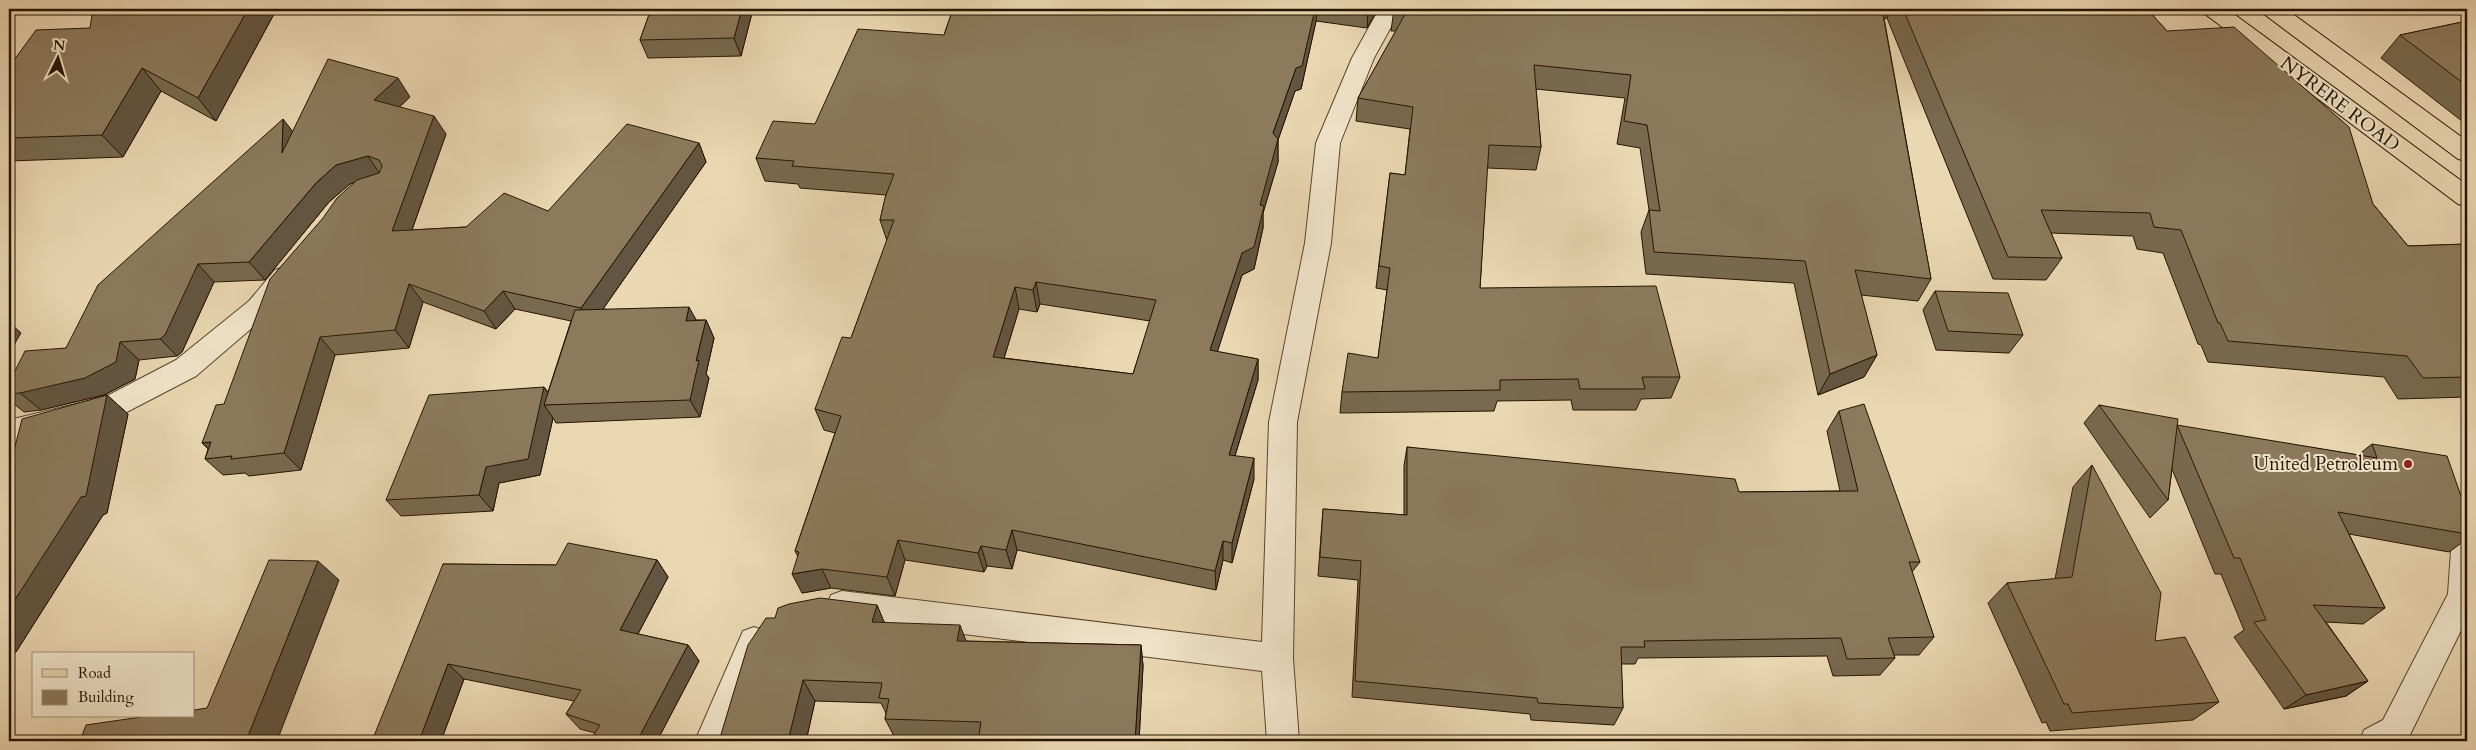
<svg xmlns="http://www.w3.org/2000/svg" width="2476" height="750" font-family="Cardo,serif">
<rect width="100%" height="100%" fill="#ebd8b2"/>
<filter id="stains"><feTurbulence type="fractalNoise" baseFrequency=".004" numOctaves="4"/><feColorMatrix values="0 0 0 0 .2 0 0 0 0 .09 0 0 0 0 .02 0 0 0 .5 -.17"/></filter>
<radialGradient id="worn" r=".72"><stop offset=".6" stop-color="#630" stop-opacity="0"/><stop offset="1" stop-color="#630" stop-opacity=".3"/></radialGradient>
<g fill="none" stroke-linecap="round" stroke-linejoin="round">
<g stroke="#56452c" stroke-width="2">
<g id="minor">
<polygon points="1379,9 1401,9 1374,58 1340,143 1331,243 1297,422 1293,658 1299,741 1267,741 1262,671 842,619 831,615 827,605 831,595 842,591 1262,642 1269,422 1305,243 1316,143 1352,58"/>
<polygon points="284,267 293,270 297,277 267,315 196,376 121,415 9,444 9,420 105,397 176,360 249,301 275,270"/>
<polygon points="2467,523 2467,618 2407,741 2360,741 2364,730 2383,720 2448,594 2452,536 2456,527"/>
<polygon points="754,627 765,631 770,641 727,741 695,741 743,631"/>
</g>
</g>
<g stroke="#251400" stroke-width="2">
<g id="major">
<polygon points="2202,9 2227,9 2467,185 2467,207 2458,204 2205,14"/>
<polygon points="2261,9 2286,9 2467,141 2467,161 2458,159 2264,14"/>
</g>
</g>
<use href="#minor" fill="#f2e6cd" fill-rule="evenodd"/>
<use href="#major" fill="#ebd8b2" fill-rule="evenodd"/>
</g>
<g fill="#786950" stroke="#251400" fill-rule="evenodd">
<polygon points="651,9 753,9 741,56 648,58 640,40"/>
<path d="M953 9H1378L1367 28 1316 21 1301 89 1295 91 1278 140V162L1263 213V228L1254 269 1242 275 1217 352 1258 359V380L1235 456 1254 479 1232 563 1223 560 1216 590 1017 550 1012 569 987 566 984 572 905 560 895 596 831 588 802 593 798 557 795 551 835 433 824 430 815 409 851 338 887 241 880 220 886 195 800 188 798 184 765 181 756 158 815 124 944 35ZM1040 304 1150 321 1133 374 1004 358 1019 309 1037 312Z"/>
<polygon points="1394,9 1790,9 1825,13 1826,9 2147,9 2167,31 2373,204 2408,246 2467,244 2467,397 2398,399 2384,377 2208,362 2201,345 2198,344 2163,253 2137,249 2133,236 2051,233 2062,258 2046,280 1993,279 1887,18 1884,18 1931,279 1918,301 1861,295 1877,355 1864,377 1818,395 1794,283 1646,274 1641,232 1649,210 1640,148 1617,144 1625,98 1536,89 1541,147 1536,170 1487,168 1480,288 1680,377 1671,398 1641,399 1636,410 1573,410 1571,400 1497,401 1494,411 1340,413 1342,392 1378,358 1387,290 1376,288 1390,173 1405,175 1410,129 1356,121 1358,98 1396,31 1391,31"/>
<polygon points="274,10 274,14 216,121 161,91 123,157 9,161 9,67 90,28"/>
<polygon points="2467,21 2467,125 2381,58 2400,35"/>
<polygon points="410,97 399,107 446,134 412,230 466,227 548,211 699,143 706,162 603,309 696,320 706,320 714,338 706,374 709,378 700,417 556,423 553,418 540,475 499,483 493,511 401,516 386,500 544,387 548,392 571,321 515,309 496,329 423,302 409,348 335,355 301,470 249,476 245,473 223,475 205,459 208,449 202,443 354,182 350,184 329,202 265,280 214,282 182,352 177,356 139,360 135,379 104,395 41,410 24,412 9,400 9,383 66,348 293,132"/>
<polygon points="1935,291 2023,335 2009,353 1936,350 1923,310"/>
<polygon points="107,395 128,414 107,513 103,515 16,652 9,652 9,470"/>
<polygon points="2099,405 2177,426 2358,455 2372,444 2467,534 2467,539 2449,552 2349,534 2385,608 2363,624 2326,622 2368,681 2346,696 2284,709 2234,637 2244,630 2221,574 2215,574 2172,469 2168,500 2150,518 2084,423"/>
<polygon points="1839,411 1920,562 1912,572 1934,637 1919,655 1894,655 1895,658 1880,675 1833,676 1827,656 1638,658 1635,664 1621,664 1623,708 1614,725 1531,720 1530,714 1352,697 1358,580 1318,576 1323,509 1404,515 1404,466 1407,447 1739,492 1840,491 1827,431"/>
<polygon points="2092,465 2155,641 2219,702 2193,720 2050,731 2046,722 2042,723 1988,603 2007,583 2055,579 2073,487"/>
<polygon points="657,560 668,577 638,634 688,645 699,661 657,741 598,741 593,736 595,733 580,729 566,714 574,701 464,679 441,741 443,564 556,565"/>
<polygon points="877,605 884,622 966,641 1141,645 1143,666 1139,741 974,741 895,738 885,719 886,713 881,703 815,701 806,741 775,618"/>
</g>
<g fill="#625541" stroke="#251400">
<polygon points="248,9 278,9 274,10 274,14 216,121 198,98"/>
<polygon points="742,9 753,9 741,56 734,38"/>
<polygon points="1315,9 1317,9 1316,21 1301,89 1295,91 1278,140 1278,162 1263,213 1263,228 1254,269 1242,275 1211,372 1210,350 1242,253 1260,205 1273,133 1296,68"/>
<polygon points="1368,9 1378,9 1367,28"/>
<polygon points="1877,9 1891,9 1887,18 1870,22"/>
<polygon points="142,68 161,91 123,157 102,135"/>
<polygon points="398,78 410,97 387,119 374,100"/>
<polygon points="434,116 446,134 405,249 392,231"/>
<polygon points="283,119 297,137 282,153"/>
<polygon points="699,143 706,162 591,326 581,308"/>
<polygon points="368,156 380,174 350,184 329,202 265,280 249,262 316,183 336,165"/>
<polygon points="198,264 214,282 182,352 177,356 160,339"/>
<polygon points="1036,282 1040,304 1037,312 1033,290"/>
<polygon points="409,284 423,302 409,348 395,330"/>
<polygon points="1015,287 1019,309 998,378 993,357"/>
<polygon points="503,291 515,309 496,329 484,311"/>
<polygon points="689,307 699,325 686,321"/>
<polygon points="706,320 714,338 706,374 709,378 700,417 690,400 696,361"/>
<polygon points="9,322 21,333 9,353"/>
<polygon points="320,337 335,355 301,470 284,453"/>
<polygon points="120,342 139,360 135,379 104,395 41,410 20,393"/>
<polygon points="1877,355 1864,377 1818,395 1830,374"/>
<polygon points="1258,359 1258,380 1229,475 1229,455"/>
<polygon points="544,387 556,404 544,405 553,418 540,475 499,483 493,511 479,495 486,467"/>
<polygon points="107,395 128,414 107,513 103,515 16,652 9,648 9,609"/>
<polygon points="211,442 217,457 202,443"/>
<polygon points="1254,458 1254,479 1232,563 1232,543"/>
<polygon points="1012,530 1017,550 1012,569 1006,550"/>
<polygon points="898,540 905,560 895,596 887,577"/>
<polygon points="1223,541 1223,560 1216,590 1215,571"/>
<polygon points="981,546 987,566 984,572 978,553"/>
<polygon points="657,560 668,577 632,645 620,630"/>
<polygon points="318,561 339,580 277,741 246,741"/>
<polygon points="822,569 831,588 802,593 792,574"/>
<polygon points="877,605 886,627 872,622"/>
<polygon points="960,625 968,646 957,641"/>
<polygon points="688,645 699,661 657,741 637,741"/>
<polygon points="1141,645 1143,666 1139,741 1135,741"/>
<polygon points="448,664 464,679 441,741 419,741"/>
<polygon points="803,680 815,701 806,741 788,741"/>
<polygon points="2368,681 2346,696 2284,709 2306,695"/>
</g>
<g fill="#8c7a5d" stroke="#251400" fill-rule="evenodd">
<polygon points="93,9 248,9 198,98 142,68 102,135 9,138 9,67 36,30 90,28"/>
<polygon points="651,9 742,9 734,38 640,40"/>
<path d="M953 9H1315L1302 66 1296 68 1273 133 1278 139 1260 205 1264 206 1254 247 1242 253 1210 350 1258 359 1229 455 1254 458 1232 543 1223 541 1215 571 1012 530 1006 550 981 546 978 553 898 540 887 577 822 569 792 574 799 552 795 551 841 416 815 409 842 337 851 338 894 220H880L885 198 894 174 792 166 794 161 756 158 773 121 815 124 858 29 944 35ZM1036 282 1156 300 1133 374 993 357 1015 287 1033 290Z"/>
<polygon points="1405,9 1790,9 1829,14 1830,9 1882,9 1931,279 1855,270 1877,355 1830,374 1805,261 1654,252 1649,210 1660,211 1647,125 1624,121 1631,75 1534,65 1541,147 1489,145 1480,288 1656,286 1680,377 1642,377 1645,389 1580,389 1578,379 1500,380 1500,390 1342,392 1348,353 1378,358 1390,268 1379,266 1390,173 1405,175 1413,107 1358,98 1408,9"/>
<polygon points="1903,9 2147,9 2167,31 2234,27 2349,127 2373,204 2408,246 2467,244 2467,377 2423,378 2407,356 2228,341 2220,323 2218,323 2181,230 2154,227 2150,213 2041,210 2062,258 2008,257"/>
<polygon points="2467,21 2467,86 2400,35"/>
<polygon points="328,59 398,78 374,100 434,116 392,231 466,227 504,193 548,211 627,124 699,143 581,308 503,291 484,311 409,284 395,330 320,337 284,453 231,459 232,456 205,459 211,442 202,443 216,405 224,404 270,279 323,218 337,198 357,180 379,173 382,166 379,160 368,156 336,165 316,183 249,262 198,264 165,335 160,339 120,342 116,362 85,378 20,393 9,394 9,383 25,351 66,348 98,285 283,119 282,153"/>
<polygon points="1935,291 2008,293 2023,335 1948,331"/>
<polygon points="689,307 686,321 706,320 696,361 699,360 690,400 544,405 575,310"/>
<polygon points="544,387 528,459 486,467 479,495 386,500 429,395"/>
<polygon points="107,395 86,496 81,497 9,609 9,470 22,419"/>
<polygon points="1864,404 1920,562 1909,562 1934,637 1888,638 1895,658 1847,659 1841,638 1644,641 1645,647 1621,647 1623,708 1538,703 1537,698 1355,681 1361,561 1320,557 1323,509 1407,515 1407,447 1735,479 1739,492 1858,491 1839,411"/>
<polygon points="2099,405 2178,419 2168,500"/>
<polygon points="2177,425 2377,458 2372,444 2447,456 2467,513 2467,534 2338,512 2385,608 2313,605 2368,681 2306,695 2254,622 2266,620 2240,558 2234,558"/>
<polygon points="2092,465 2161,593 2155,641 2185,637 2219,702 2072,713 2068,704 2064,704 2007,583 2072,577"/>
<polygon points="568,543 657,560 620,630 688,645 637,741 613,741 593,736 600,725 566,714 581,690 448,664 419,741 372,741 443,564 556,565"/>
<polygon points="269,560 318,561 246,741 80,741 86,725 148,716 194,716 194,710 207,708"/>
<polygon points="820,598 877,605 872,622 960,625 957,641 1141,645 1135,741 978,741 981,722 885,719 889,699 879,698 882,683 803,680 788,741 719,741 748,645 766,618 775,618 778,608 789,604"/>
</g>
<circle fill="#8f2418" stroke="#f2e6cd" stroke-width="2" cx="2408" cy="464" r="5"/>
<g text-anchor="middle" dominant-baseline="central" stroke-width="4" stroke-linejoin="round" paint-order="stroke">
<g font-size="19" fill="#251400" stroke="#f2e6cd">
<text transform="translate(2340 104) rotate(37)">NYRERE ROAD</text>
</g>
<g font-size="19" fill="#251400" stroke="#f2e6cd" text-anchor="end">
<text x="2398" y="464">United Petroleum</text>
</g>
</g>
<rect width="2476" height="750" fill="none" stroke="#ebd8b2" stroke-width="30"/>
<rect x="10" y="10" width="2456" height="730" fill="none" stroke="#251400" stroke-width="2.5"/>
<rect x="15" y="15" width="2446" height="720" fill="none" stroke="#251400"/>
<rect x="32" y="652" width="162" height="65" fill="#f2e6cd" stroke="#a0927b"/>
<rect x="42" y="669" width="25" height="8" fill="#ebd8b2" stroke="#a0927b"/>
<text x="78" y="678" font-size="15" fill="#251400">Road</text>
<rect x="42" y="690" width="25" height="15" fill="#8c7a5d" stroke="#a0927b"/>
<text x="78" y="702" font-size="15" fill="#251400">Building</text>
<g transform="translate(58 58) rotate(5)" stroke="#f2e6cd" stroke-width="4" paint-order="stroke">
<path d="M0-4L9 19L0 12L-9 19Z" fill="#251400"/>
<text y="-8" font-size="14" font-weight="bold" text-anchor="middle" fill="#251400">N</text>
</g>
<rect width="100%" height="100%" filter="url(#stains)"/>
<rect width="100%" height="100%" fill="url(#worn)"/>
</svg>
